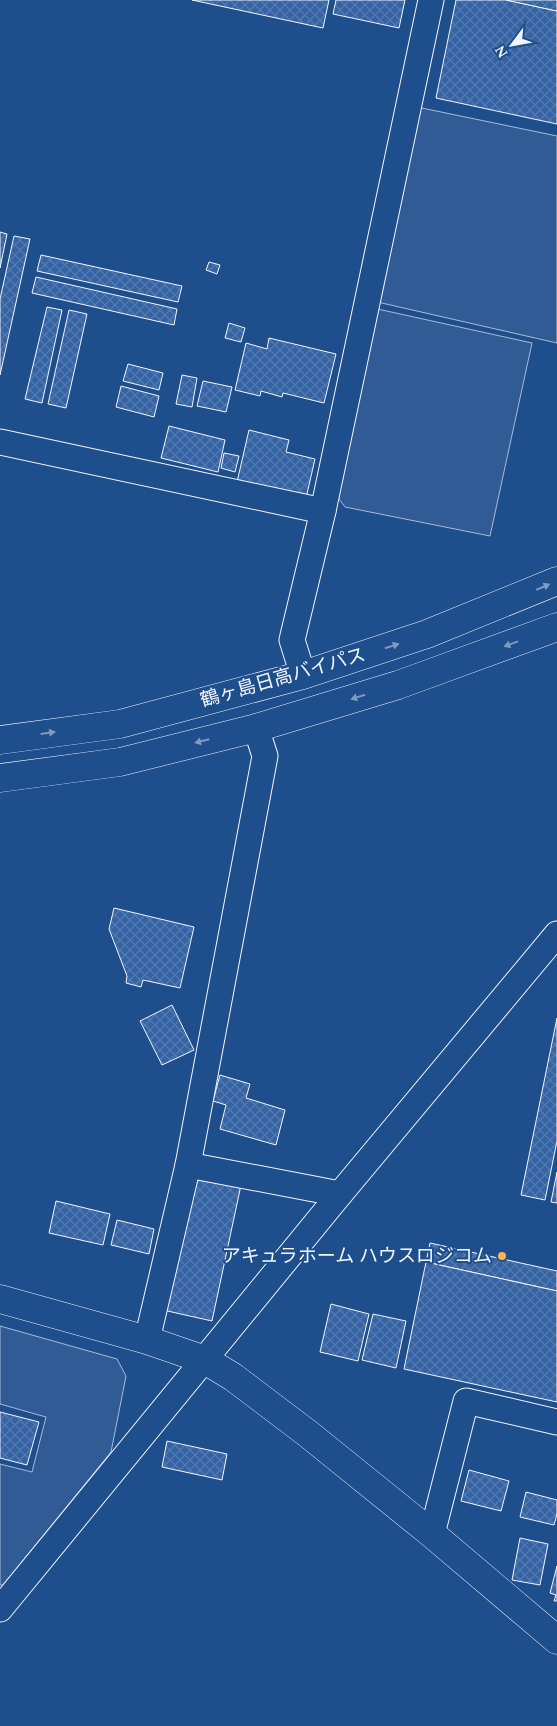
<svg xmlns="http://www.w3.org/2000/svg" width="557" height="1726" font-family="Spectral,'Noto Sans JP',serif">
<defs>
<pattern id="building-cross-hatch" width="8" height="8" patternUnits="userSpaceOnUse" patternTransform="scale(1.25)"><rect width="8" height="8" fill="#3563a3"/><path d="M0 0l8 8M0 8l8-8" fill="none" stroke="#537ab1"/></pattern>
</defs>
<rect width="100%" height="100%" fill="#1f4e8c"/>
<g fill="#305b95" stroke="#a8bbd7">
<polygon points="417,107 557,136 557,343 373,301"/>
<polygon points="373,308 532,343 490,536 345,507 336,495"/>
<polygon points="0,1326 117,1359 126,1376 111,1452 3,1585 0,1585 0,1464 32,1472 46,1417 0,1404"/>
</g>
<g fill="url(#building-cross-hatch)" stroke="#f2f6ff">
<polygon points="192,0 329,0 323,28"/>
<polygon points="336,0 405,0 399,28 333,14"/>
<polygon points="456,0 506,0 557,11 557,124 436,98"/>
<polygon points="506,0 557,0 557,11"/>
<polygon points="0,232 7,234 0,268"/>
<polygon points="14,236 30,239 0,375 0,299"/>
<polygon points="41,255 182,286 178,302 37,271"/>
<polygon points="209,262 220,265 217,274 206,270"/>
<polygon points="36,277 177,309 174,325 32,293"/>
<polygon points="47,307 62,310 42,403 25,399"/>
<polygon points="69,310 87,314 66,408 48,404"/>
<polygon points="229,323 245,328 241,342 225,338"/>
<polygon points="269,338 336,354 324,403 283,393 282,397 261,391 260,396 235,390 246,343 267,349"/>
<polygon points="128,364 163,373 159,390 123,381"/>
<polygon points="182,375 197,378 192,407 176,404"/>
<polygon points="203,381 232,387 226,412 197,406"/>
<polygon points="121,386 159,396 154,417 116,407"/>
<polygon points="169,426 225,440 218,472 161,458"/>
<polygon points="249,430 289,440 286,452 315,459 306,498 237,482"/>
<polygon points="224,453 239,456 235,472 221,468"/>
<polygon points="114,908 194,927 180,988 143,980 141,987 126,983 127,976 109,929"/>
<polygon points="172,1005 194,1050 162,1065 140,1021"/>
<polygon points="557,1018 557,1141 545,1200 521,1195"/>
<polygon points="220,1075 250,1084 246,1098 285,1110 276,1145 220,1129 226,1105 213,1101"/>
<polygon points="557,1172 557,1203 551,1202"/>
<polygon points="191,1175 241,1185 212,1321 163,1310"/>
<polygon points="56,1201 110,1214 103,1245 49,1233"/>
<polygon points="117,1220 154,1229 149,1254 111,1245"/>
<polygon points="430,1243 557,1271 557,1291 426,1262"/>
<polygon points="426,1262 557,1291 557,1402 404,1369"/>
<polygon points="331,1304 369,1314 358,1361 320,1352"/>
<polygon points="373,1314 406,1321 396,1368 362,1360"/>
<polygon points="0,1412 39,1422 27,1465 0,1458"/>
<polygon points="167,1441 227,1454 222,1480 162,1467"/>
<polygon points="469,1470 509,1481 501,1511 461,1501"/>
<polygon points="526,1492 557,1500 557,1514 554,1525 520,1517"/>
<polygon points="520,1538 548,1544 540,1585 512,1580"/>
<polygon points="557,1566 557,1601 554,1601 556,1595 550,1593"/>
</g>
<g fill="none" stroke-linecap="round" stroke-linejoin="round">
<g stroke="#f2f6ff" stroke-width="27">
<g id="minor">
<polyline points="0,442 323,511"/>
<polyline points="303,675 292,640 323,511 431,0"/>
<polyline points="188,1165 340,1194"/>
<polyline points="147,1340 188,1165 265,756 256,728"/>
<polyline points="432,1534 466,1401 557,1422"/>
<polyline points="0,1609 340,1194 557,934"/>
</g>
</g>
<g stroke="#f2f6ff" stroke-width="29">
<polyline id="tertiary" points="0,1299 147,1340 205,1360 233,1377 307,1433 432,1534 557,1640"/>
</g>
<g stroke="#f2f6ff" stroke-width="29">
<g id="trunk">
<polyline points="0,740 120,724 303,675 427,634 557,581"/>
<polyline points="0,778 120,762 256,728 398,685 557,627"/>
</g>
</g>
<use href="#minor" stroke="#1f4e8c" stroke-width="25"/>
<use href="#tertiary" stroke="#1f4e8c" stroke-width="28"/>
<use href="#trunk" stroke="#1f4e8c" stroke-width="28"/>
</g>
<defs><path id="oneway-solid" d="M-6-.8H1V-3.2L6.5 0L1 3.2V.8H-6Z" transform="scale(1.25)"/></defs>
<g fill="#7e9ac0">
<use href="#oneway-solid" transform="translate(543 587) rotate(-23)"/>
<use href="#oneway-solid" transform="translate(511 644) rotate(160)"/>
<use href="#oneway-solid" transform="translate(392 646) rotate(-18)"/>
<use href="#oneway-solid" transform="translate(358 697) rotate(163)"/>
<use href="#oneway-solid" transform="translate(48 733) rotate(-8)"/>
<use href="#oneway-solid" transform="translate(202 741) rotate(166)"/>
</g>
<circle fill="#ffb74d" stroke="#1f4e8c" stroke-width="2" cx="502" cy="1256" r="5"/>
<g text-anchor="middle" dominant-baseline="central" stroke-width="4" stroke-linejoin="round" paint-order="stroke">
<g font-size="19" fill="#f2f6ff" stroke="#1f4e8c">
<text transform="translate(283 678) rotate(-16)">鶴ヶ島日高バイパス</text>
</g>
<g font-size="19" fill="#f2f6ff" stroke="#1f4e8c" text-anchor="end">
<text x="492" y="1256">アキュラホーム ハウスロジコム</text>
</g>
</g>
<g transform="translate(512 45) rotate(238)" stroke="#1f4e8c" stroke-width="4" paint-order="stroke">
<path d="M0-4L9 19L0 12L-9 19Z" fill="#f2f6ff"/>
<text y="-8" font-size="14" font-weight="bold" text-anchor="middle" fill="#f2f6ff">N</text>
</g>
</svg>
